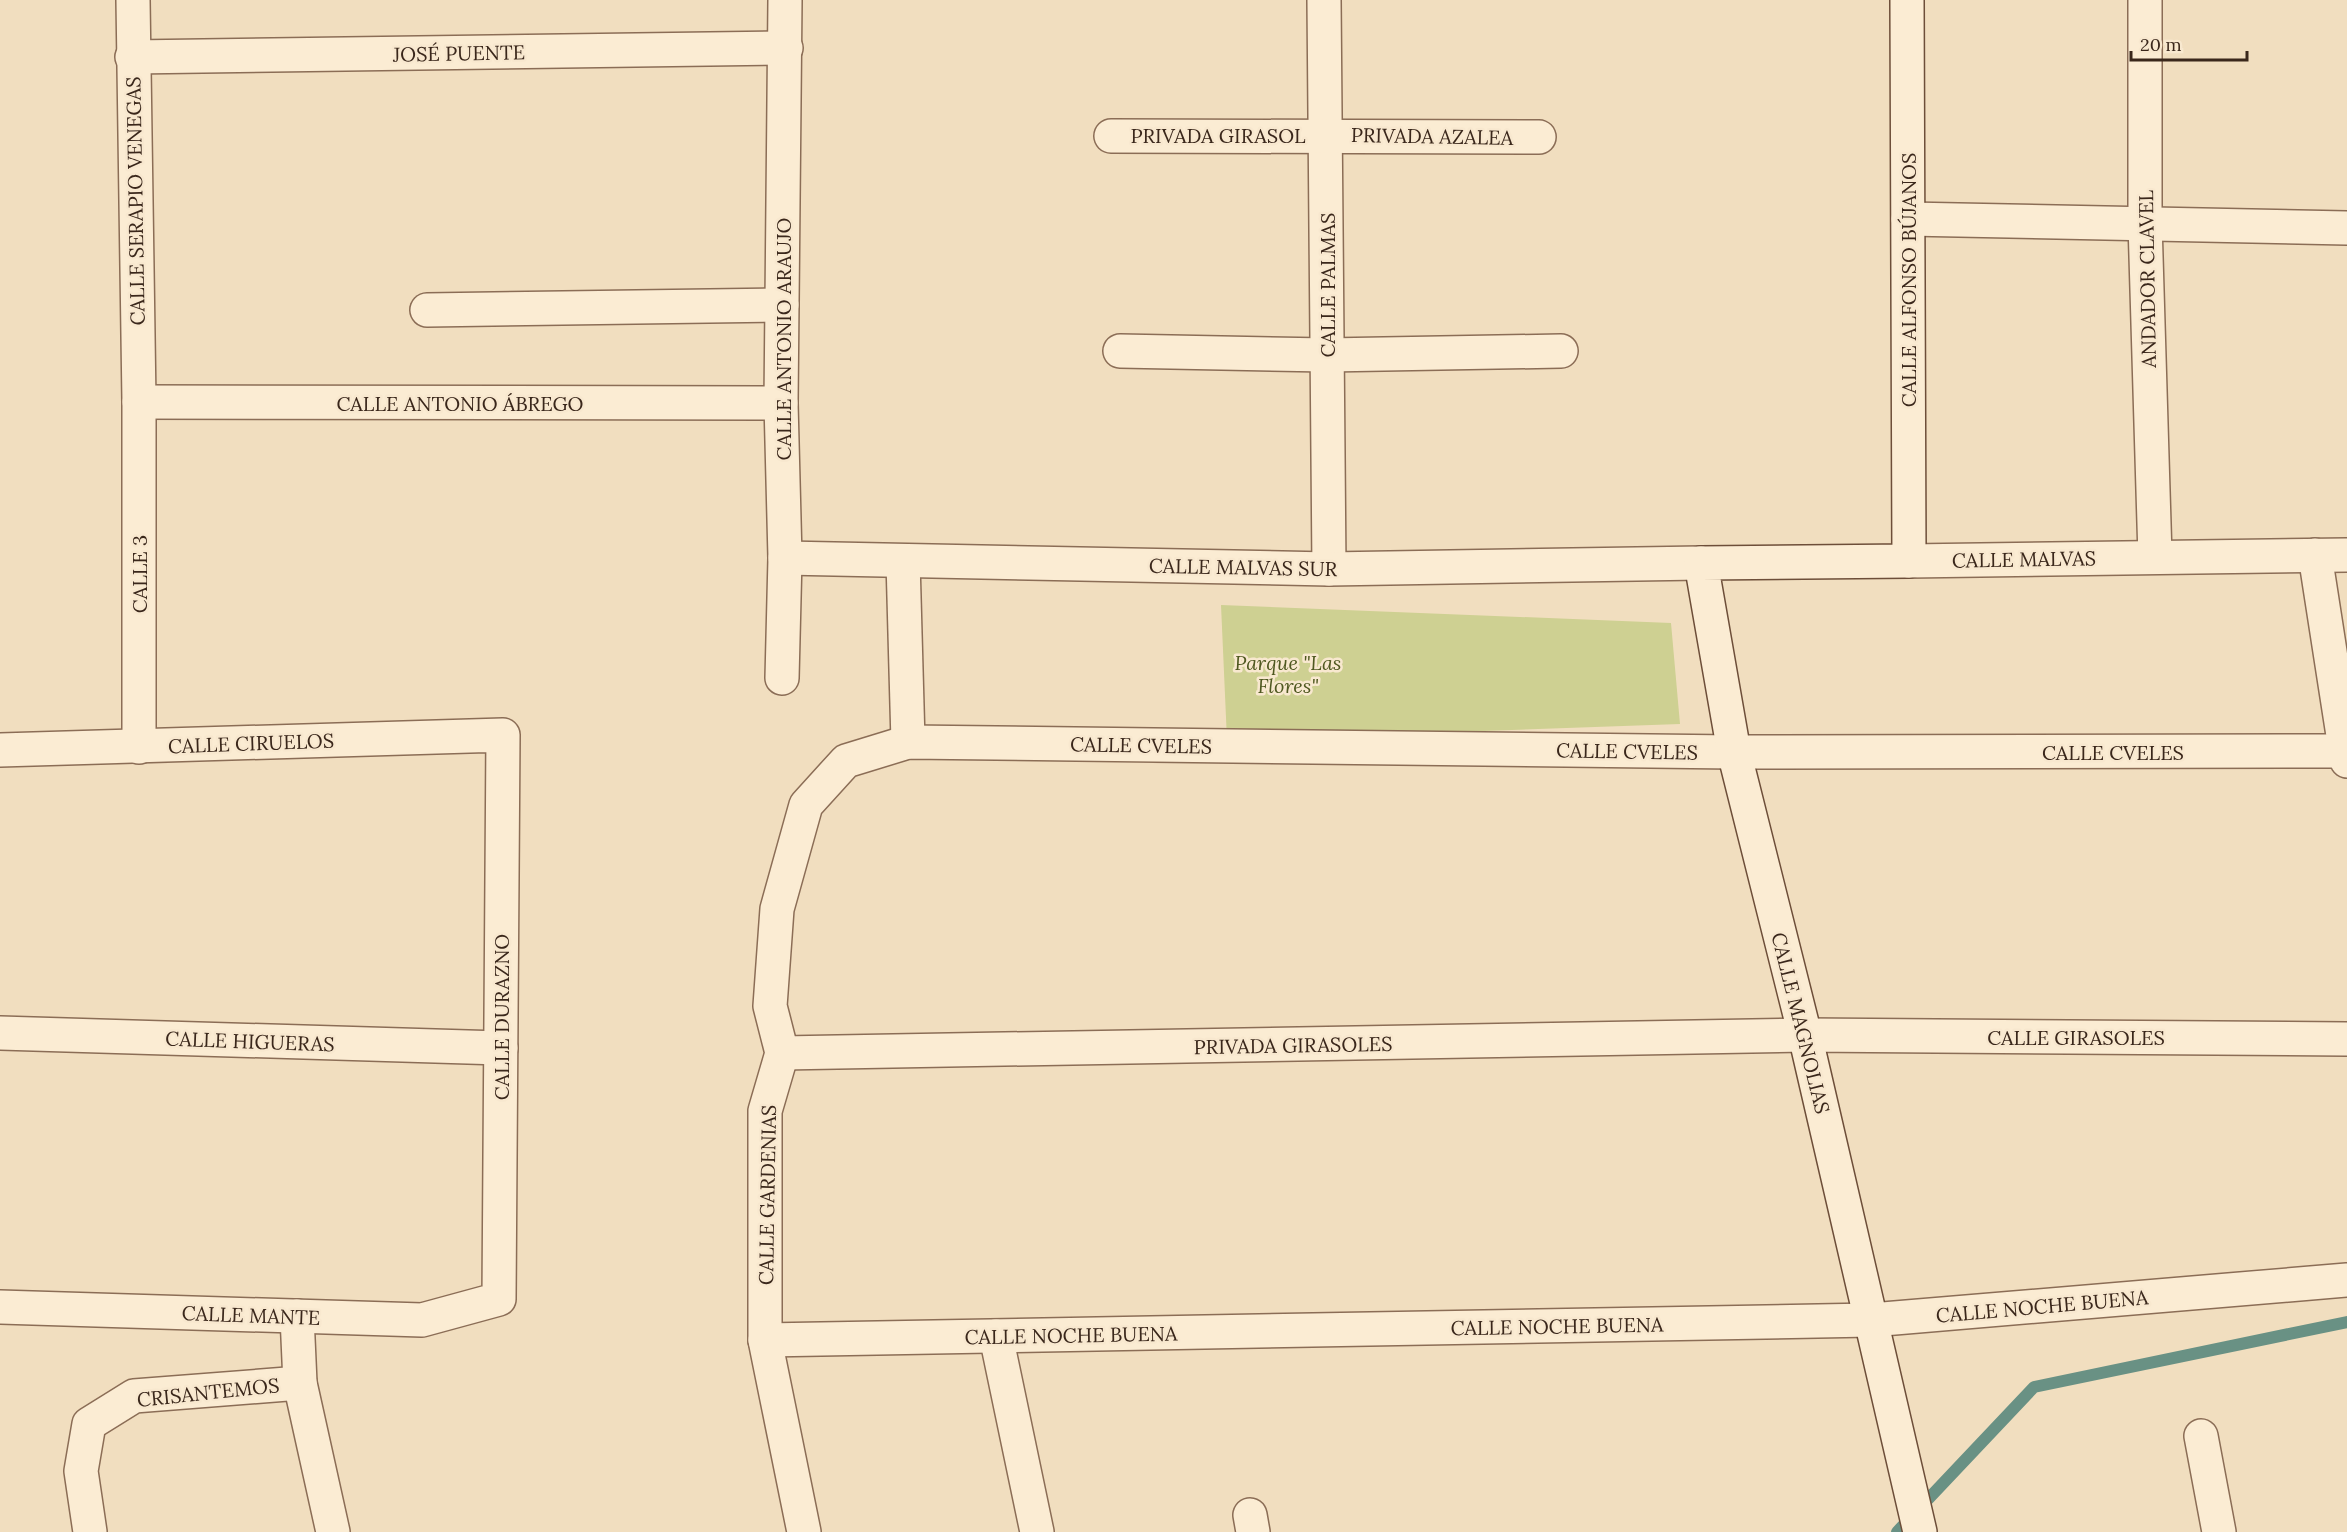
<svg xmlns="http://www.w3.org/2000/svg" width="2347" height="1532" font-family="Lora,serif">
<rect width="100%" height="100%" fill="#f1debf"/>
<polygon fill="#ced092" points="1221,605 1671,623 1680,724 1227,740"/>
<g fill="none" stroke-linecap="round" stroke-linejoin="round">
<polyline stroke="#699184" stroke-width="12" points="1897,1532 2034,1387 2347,1322"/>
<g stroke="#8b6d56" stroke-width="36">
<g id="street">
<polyline points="133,0 139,402 139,747"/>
<polyline points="1324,0 1329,569"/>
<polyline points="2145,0 2145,223 2155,557"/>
<polyline points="132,57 786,48"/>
<polyline points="1111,136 1539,137"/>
<polyline points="1908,219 2347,228"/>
<polyline points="427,310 782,305"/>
<polyline points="1120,351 1327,355 1561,351"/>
<polyline points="139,402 781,403"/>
<polyline points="2315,555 2347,761"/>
<polyline points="785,558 1329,569 1701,563"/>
<polyline points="903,561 908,742"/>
<polyline points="1909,561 2347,555"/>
<polyline points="782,678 785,558 781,403 785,0"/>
<polyline points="0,750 503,735 499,1299 422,1320 0,1307"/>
<polyline points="0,1033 501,1048"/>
<polyline points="782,1053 1805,1035 2347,1039"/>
<polyline points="297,1316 300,1383 333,1532"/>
<polyline points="996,1336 1037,1532"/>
<polyline points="765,1340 1871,1320 2347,1280"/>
<polyline points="2201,1436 2219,1532"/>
<polyline points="1250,1515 1253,1532"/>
<polyline points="90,1532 81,1471 89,1424 134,1396 300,1383"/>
<polyline points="804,1532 765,1340 765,1111 782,1053 770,1006 777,909 806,805 846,761 908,742 1734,752 2347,751"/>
</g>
</g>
<g stroke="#6d4e39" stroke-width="36">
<polyline id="secondary" points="1907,0 1909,561 1701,563 1734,752 1805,1035 1920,1532"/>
</g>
<use href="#street" stroke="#fbecd3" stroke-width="33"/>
<use href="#secondary" stroke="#fbecd3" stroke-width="33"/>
</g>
<g text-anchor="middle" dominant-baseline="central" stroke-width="5" stroke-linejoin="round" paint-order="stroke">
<g font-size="20" fill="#3a271b" stroke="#f8e8cf">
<text transform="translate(459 53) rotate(-1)">JOSÉ PUENTE</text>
<text x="1218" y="135">PRIVADA GIRASOL</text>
<text transform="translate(1432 136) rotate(1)">PRIVADA AZALEA</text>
<text transform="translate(135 201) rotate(-91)">CALLE SERAPIO VENEGAS</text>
<text transform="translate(2147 279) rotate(-91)">ANDADOR CLAVEL</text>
<text transform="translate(1908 280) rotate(-90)">CALLE ALFONSO BÚJANOS</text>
<text transform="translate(1327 285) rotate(-90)">CALLE PALMAS</text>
<text transform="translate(783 339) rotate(-90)">CALLE ANTONIO ARAUJO</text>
<text x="460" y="403">CALLE ANTONIO ÁBREGO</text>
<text transform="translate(2024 559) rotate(-1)">CALLE MALVAS</text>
<text transform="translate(1243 567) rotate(1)">CALLE MALVAS SUR</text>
<text transform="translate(139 574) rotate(-90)">CALLE 3</text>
<text transform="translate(251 743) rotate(-2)">CALLE CIRUELOS</text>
<text transform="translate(1141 745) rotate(1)">CALLE CVELES</text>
<text transform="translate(1627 751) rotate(1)">CALLE CVELES</text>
<text x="2113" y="752">CALLE CVELES</text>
<text transform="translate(501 1017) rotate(-90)">CALLE DURAZNO</text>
<text transform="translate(1801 1023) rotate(76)">CALLE MAGNOLIAS</text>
<text x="2076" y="1037">CALLE GIRASOLES</text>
<text transform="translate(250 1041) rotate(2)">CALLE HIGUERAS</text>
<text transform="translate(1293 1045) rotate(-1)">PRIVADA GIRASOLES</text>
<text transform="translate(767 1195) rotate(-89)">CALLE GARDENIAS</text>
<text transform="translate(2042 1306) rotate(-5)">CALLE NOCHE BUENA</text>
<text transform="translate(251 1315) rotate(2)">CALLE MANTE</text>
<text transform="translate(1557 1326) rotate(-1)">CALLE NOCHE BUENA</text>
<text transform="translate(1071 1335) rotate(-1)">CALLE NOCHE BUENA</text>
<text transform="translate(208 1392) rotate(-6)">CRISANTEMOS</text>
</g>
<g font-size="20" font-style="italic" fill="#4f5820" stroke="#f8e8cf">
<text x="1288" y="662">Parque "Las<tspan x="1288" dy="23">Flores"</tspan></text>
</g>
</g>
<path d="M2131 51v9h116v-9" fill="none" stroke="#3a271b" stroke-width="3"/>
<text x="2140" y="51" font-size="18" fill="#3a271b" stroke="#f8e8cf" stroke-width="4.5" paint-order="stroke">20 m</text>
</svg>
